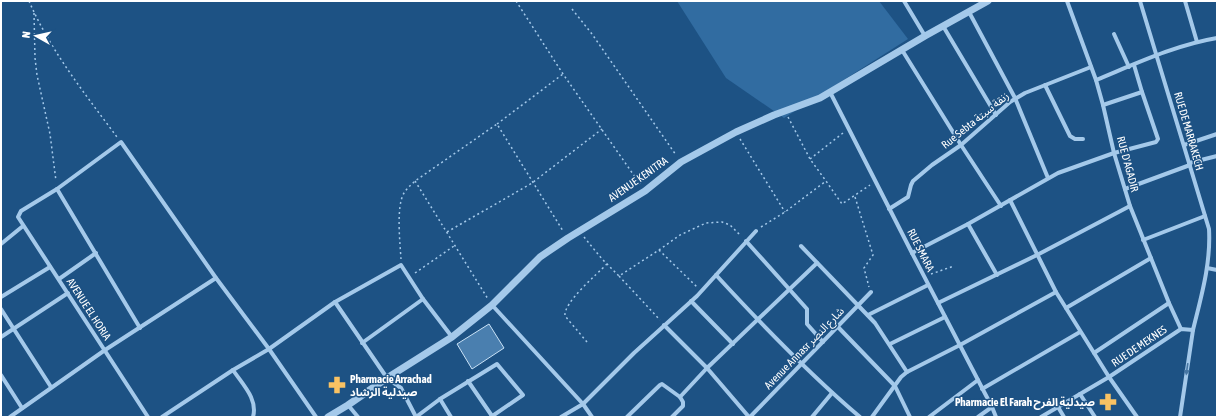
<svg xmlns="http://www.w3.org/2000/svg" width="1218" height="418" font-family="'Asap Condensed','Noto Sans Arabic',sans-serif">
<rect width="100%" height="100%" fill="#1d5284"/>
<polygon fill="#316ca1" points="677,1 879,1 908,39 784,118 726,78"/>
<polygon fill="#4a7faf" stroke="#c9e2f7" points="489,324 504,348 472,369 457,344"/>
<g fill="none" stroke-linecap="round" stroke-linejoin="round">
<g stroke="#a4c9ea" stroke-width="1.5" stroke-dasharray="2 3" stroke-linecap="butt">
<path d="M29 1C50 50 85 94 117 137"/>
<polyline points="516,1 563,74 640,184"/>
<polyline points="572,9 592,34 676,155"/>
<polyline points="34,13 35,58 37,75 50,134 56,181"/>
<polyline points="788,117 810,159 826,181"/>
<polyline points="497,124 563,74"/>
<polyline points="740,139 785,212"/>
<polyline points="810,159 843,133"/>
<polyline points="415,181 488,299"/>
<polyline points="855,197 873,255 864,268 869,287"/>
<polyline points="761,227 785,212 826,181 842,204 870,185"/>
<polyline points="447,232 532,183 602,129"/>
<polyline points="584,237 602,259 619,276 659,250 680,235 706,223 722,222 730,225 741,236"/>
<polyline points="659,250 697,287"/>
<path d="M401 259C400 243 396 206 404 193 407 188 411 185 415 181L497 124 563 231"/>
<polyline points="415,273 454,246"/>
<polyline points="931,274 954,266"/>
<polyline points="619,276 660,320"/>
<path d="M587 342 565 316C563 303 597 274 607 264"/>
</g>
<g stroke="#a4c9ea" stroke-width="4">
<polyline points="904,1 925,36"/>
<polyline points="1067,1 1096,80 1103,105 1114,153 1130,206 1169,303 1181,329"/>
<polyline points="1185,1 1197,42"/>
<polyline points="969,12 1015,98 1048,178"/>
<polyline points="943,26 996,115"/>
<polyline points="1114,34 1129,67"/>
<polyline points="902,50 961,145 1001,206"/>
<path d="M1096 80C1135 64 1175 45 1217 38"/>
<polyline points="1045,85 1070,136 1075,139 1083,139"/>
<polyline points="830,92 912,253 992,407 996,417"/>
<polyline points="1103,105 1142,92"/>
<polyline points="1184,145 1217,134"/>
<polyline points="1189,163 1217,156"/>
<polyline points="57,189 140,328"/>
<polyline points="1125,189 1190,165"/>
<polyline points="1010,200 1056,292 1109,377 1137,417"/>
<polyline points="889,209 908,197 911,185 913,181 932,165 961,145 1010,102 1025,93 1091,67"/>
<polyline points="968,224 997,275"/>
<polyline points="1143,240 1205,216"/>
<polyline points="746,241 807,309 807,324 823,342"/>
<polyline points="1,244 23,226"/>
<polyline points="801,246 875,323 907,372"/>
<polyline points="912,253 968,224 1058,173 1114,153 1156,142 1158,139 1142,92 1134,65"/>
<polyline points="1207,268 1217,270"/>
<path d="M716 275C762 325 808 373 860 417"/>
<polyline points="59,279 96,253"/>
<polyline points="1,297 50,267"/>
<polyline points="691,301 733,344"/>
<polyline points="335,302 387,378 401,388 416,417"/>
<polyline points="938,303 1037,255 1130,206"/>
<polyline points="492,305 583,404 592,417"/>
<polyline points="1066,308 1151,258"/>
<polyline points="1,309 51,387"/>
<polyline points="868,315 928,285"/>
<polyline points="664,325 707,368 749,417"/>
<polyline points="838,327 895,386 910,417"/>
<polyline points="1,337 68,293"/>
<polyline points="362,343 423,299"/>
<polyline points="890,344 945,317"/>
<polyline points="1094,353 1169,303"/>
<path d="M233 370C243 385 258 399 253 417"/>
<polyline points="1,375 22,408"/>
<polyline points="468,381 492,416"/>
<polyline points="982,389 1080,332"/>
<polyline points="1080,394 1095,417"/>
<polyline points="680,397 707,368 817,263"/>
<polyline points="440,399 451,417"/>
<polyline points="348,405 358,417"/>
<polyline points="1058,407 1064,417"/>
<polyline points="10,417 105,350 216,278"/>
<polyline points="148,417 18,217 21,211 57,189 121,142 216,278 269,349 316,417"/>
<polyline points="162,417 233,370 269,349 335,302 401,265 423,299 452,337"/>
<polyline points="416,417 440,399 497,364 523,395 491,417"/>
<polyline points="561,417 583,404 634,353 697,296 756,231"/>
<polyline points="627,417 660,385 662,384 680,397 683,402 683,406 672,417"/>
<polyline points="750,417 871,292"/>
<polyline points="812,417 832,393"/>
<polyline points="872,417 901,377 907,372 960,345 1056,292"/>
<polyline points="929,417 978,380"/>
<polyline points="978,417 992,407"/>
<path d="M1041 417 1109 377 1181 329 1193 330C1201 297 1211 264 1209 229L1140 1"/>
<polyline points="1180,417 1193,330"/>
</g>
<polyline stroke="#a4c9ea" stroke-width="7" points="328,417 348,405 387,378 452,337 492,305 540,257 568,238 645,191 681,162 736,132 774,115 820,98 925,36 988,1"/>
</g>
<defs><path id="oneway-solid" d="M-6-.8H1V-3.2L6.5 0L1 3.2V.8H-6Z"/></defs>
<use fill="#4676a3" href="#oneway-solid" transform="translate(1187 369) rotate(98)"/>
<defs>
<g id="pharmacy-bare" transform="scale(1.38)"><path d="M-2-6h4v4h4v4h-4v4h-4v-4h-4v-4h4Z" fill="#f9c263" stroke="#1d5284" stroke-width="2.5" paint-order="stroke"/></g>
</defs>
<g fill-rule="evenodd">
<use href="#pharmacy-bare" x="337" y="385"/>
<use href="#pharmacy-bare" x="1108" y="402"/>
</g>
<g text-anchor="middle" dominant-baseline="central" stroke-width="3" stroke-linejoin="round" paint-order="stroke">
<g font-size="11" fill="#fff" stroke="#1d5284">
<text transform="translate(975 120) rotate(-39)">Rue Sebta زنقة سبتة</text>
<text transform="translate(1189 131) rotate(74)">RUE DE MARRAKECH</text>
<text transform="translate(1128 164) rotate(75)">RUE D'AGADIR</text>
<text transform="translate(638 179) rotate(-35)">AVENUE KENITRA</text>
<text transform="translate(921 250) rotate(63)">RUE SMARA</text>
<text transform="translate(89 309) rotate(57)">AVENUE EL HORIA</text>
<text transform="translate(1139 346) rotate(-34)">RUE DE MEKNES</text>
<text transform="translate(804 348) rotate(-46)">Avenue Annasr شارع النصر</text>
</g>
<g font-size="11" font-weight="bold" fill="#fff" stroke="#1d5284" text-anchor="start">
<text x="350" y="379">Pharmacie Arrachad<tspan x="350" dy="13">صيدلية الرشاد</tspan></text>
<text x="1095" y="402" text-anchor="end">Pharmacie El Farah صيدلية الفرح</text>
</g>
</g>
<rect width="1218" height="418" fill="none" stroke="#ffffff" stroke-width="4"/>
<g transform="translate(36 36) rotate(278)" stroke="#1d5284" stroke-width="3" paint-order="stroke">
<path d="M0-3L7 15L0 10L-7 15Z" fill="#ffffff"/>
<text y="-6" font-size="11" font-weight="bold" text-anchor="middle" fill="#ffffff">N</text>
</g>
</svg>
